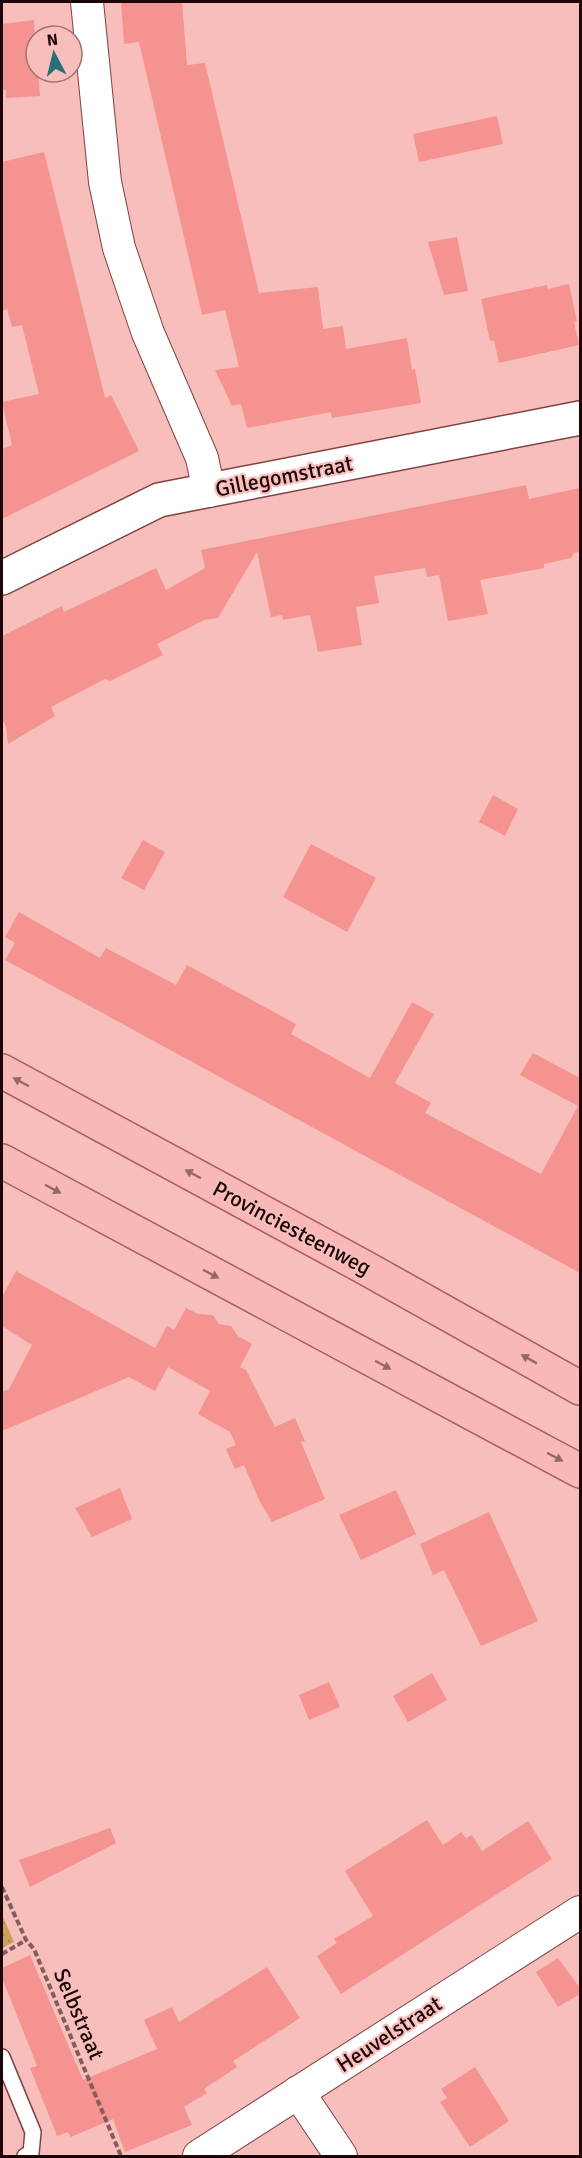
<svg xmlns="http://www.w3.org/2000/svg" width="582" height="2158" font-family="Signika,sans-serif">
<defs>
<pattern id="park-dots" width="8" height="8" patternUnits="userSpaceOnUse" patternTransform="scale(1.5)"><rect width="8" height="8" fill="#cba255"/><path d="M2 2h.1M6 6h.1" fill="none" stroke="#ae8a49" stroke-width="1.8" stroke-linecap="round"/></pattern>
</defs>
<rect width="100%" height="100%" fill="#f8bebc"/>
<polygon fill="url(#park-dots)" points="2,1915 14,1942 2,1948"/>
<g fill="#f49390">
<polygon points="121,2 182,2 187,65 205,63 259,293 318,287 323,329 343,326 346,349 407,338 412,370 415,369 421,403 332,418 331,412 247,428 241,404 232,406 215,370 239,367 225,310 202,315 139,42 124,44"/>
<polygon points="34,20 36,72 38,72 40,96 6,98 6,90 2,90 2,24"/>
<polygon points="497,116 503,144 419,162 413,134"/>
<polygon points="44,152 105,398 111,395 139,451 2,519 2,449 12,445 2,402 39,394 22,325 12,327 7,309 2,311 2,162"/>
<polygon points="457,237 468,291 444,295 428,242"/>
<polygon points="569,284 577,321 574,322 579,345 499,363 494,340 490,341 481,299 547,285 548,289"/>
<polygon points="526,485 529,499 580,488 580,552 574,553 571,558 544,564 544,568 480,580 488,614 448,621 439,575 427,577 425,568 374,576 379,603 356,607 362,645 318,652 310,615 283,620 282,615 271,617 257,552 218,618 204,620 157,644 163,655 110,681 105,679 51,707 55,716 8,744 6,727 2,718 2,636 62,606 64,612 156,568 166,590 205,568 201,550"/>
<polygon points="493,795 518,809 505,836 479,822"/>
<polygon points="143,840 165,852 144,890 121,878"/>
<polygon points="311,844 376,878 347,932 283,897"/>
<polygon points="19,912 100,958 106,948 176,985 187,965 296,1024 291,1034 370,1078 412,1002 434,1014 395,1083 431,1103 425,1113 541,1174 578,1106 520,1075 533,1053 580,1078 580,1273 5,960 15,943 5,937"/>
<polygon points="16,1271 155,1348 167,1326 174,1330 186,1308 198,1314 213,1315 219,1324 231,1326 238,1336 252,1344 240,1367 246,1370 275,1427 295,1418 305,1441 301,1442 325,1499 272,1522 260,1502 244,1465 235,1469 226,1449 236,1445 230,1432 198,1414 210,1391 168,1367 155,1391 129,1377 2,1431 2,1392 9,1389 32,1345 2,1326 2,1297"/>
<polygon points="120,1488 132,1519 92,1537 75,1508"/>
<polygon points="396,1490 416,1534 361,1560 339,1515"/>
<polygon points="489,1512 538,1621 481,1646 444,1570 433,1575 420,1544"/>
<polygon points="432,1673 447,1700 408,1722 393,1696"/>
<polygon points="329,1682 340,1707 309,1720 299,1695"/>
<polygon points="427,1820 443,1845 461,1832 466,1838 472,1835 482,1851 528,1821 552,1859 341,1994 317,1956 337,1943 334,1939 373,1916 345,1871"/>
<polygon points="110,1828 116,1843 30,1887 19,1860"/>
<polygon points="30,1955 83,2080 157,2049 144,2020 172,2007 179,2022 267,1967 300,2018 233,2061 237,2067 204,2089 207,2093 184,2107 192,2125 125,2152 113,2119 71,2137 68,2132 57,2136 30,2068 37,2066 2,1978 2,1968"/>
<polygon points="558,1958 580,1988 580,1994 558,2007 536,1972"/>
<polygon points="475,2067 509,2121 470,2147 440,2102 447,2098 441,2089"/>
</g>
<g fill="none" stroke-linecap="round" stroke-linejoin="round">
<g stroke="#7e4241" stroke-width="18">
<polyline id="service" points="2,2057 33,2132 31,2153 25,2156"/>
</g>
<g stroke="#7e4241" stroke-width="34">
<g id="minor">
<polyline points="87,2 105,182 119,248 148,333 202,458 209,491"/>
<polyline points="298,2092 341,2156"/>
<polyline points="199,2156 580,1912"/>
</g>
</g>
<g stroke="#7e4241" stroke-width="36">
<polyline id="tertiary" points="2,578 159,500 580,418"/>
</g>
<g stroke="#a85b5a" stroke-width="36">
<g id="primary">
<polyline points="2,1071 362,1266 580,1388"/>
<polyline points="2,1161 580,1471"/>
</g>
</g>
<g stroke="#845c5c" stroke-width="4" stroke-dasharray="6 3" stroke-linecap="butt">
<polyline points="2,1887 26,1940 34,1949 121,2156"/>
<polyline points="2,1954 26,1940"/>
</g>
<use href="#service" stroke="#fff" stroke-width="15"/>
<use href="#minor" stroke="#fff" stroke-width="32"/>
<use href="#tertiary" stroke="#fff" stroke-width="33"/>
<use href="#primary" stroke="#f8b8b7" stroke-width="33"/>
</g>
<defs><path id="oneway-solid" d="M-6-.8H1V-3.2L6.5 0L1 3.2V.8H-6Z" transform="scale(1.5)"/></defs>
<g fill="#956868">
<use href="#oneway-solid" transform="translate(21 1082) rotate(-152)"/>
<use href="#oneway-solid" transform="translate(193 1174) rotate(-152)"/>
<use href="#oneway-solid" transform="translate(53 1189) rotate(28)"/>
<use href="#oneway-solid" transform="translate(211 1274) rotate(28)"/>
<use href="#oneway-solid" transform="translate(529 1359) rotate(-151)"/>
<use href="#oneway-solid" transform="translate(383 1365) rotate(28)"/>
<use href="#oneway-solid" transform="translate(555 1457) rotate(28)"/>
</g>
<g text-anchor="middle" dominant-baseline="central" stroke-width="4.5" stroke-linejoin="round" paint-order="stroke">
<g font-size="22" fill="#1d0607" stroke="#f8bebc">
<text transform="translate(284 476) rotate(-11)">Gillegomstraat</text>
<text transform="translate(292 1228) rotate(28)">Provinciesteenweg</text>
<text transform="translate(79 2014) rotate(67)">Selbstraat</text>
<text transform="translate(389 2034) rotate(-33)">Heuvelstraat</text>
</g>
</g>
<rect width="582" height="2158" fill="none" stroke="#1d0607" stroke-width="6"/>
<g transform="translate(54 54) rotate(353)"><circle r="28" fill="#f8bebc" stroke="#a07474" stroke-width="1.5"/>
<path d="M0-4.5L10 22L0 15L-10 22Z" fill="#277176"/>
<text y="-9" font-size="16" font-weight="bold" text-anchor="middle" fill="#1d0607">N</text>
</g>
</svg>
